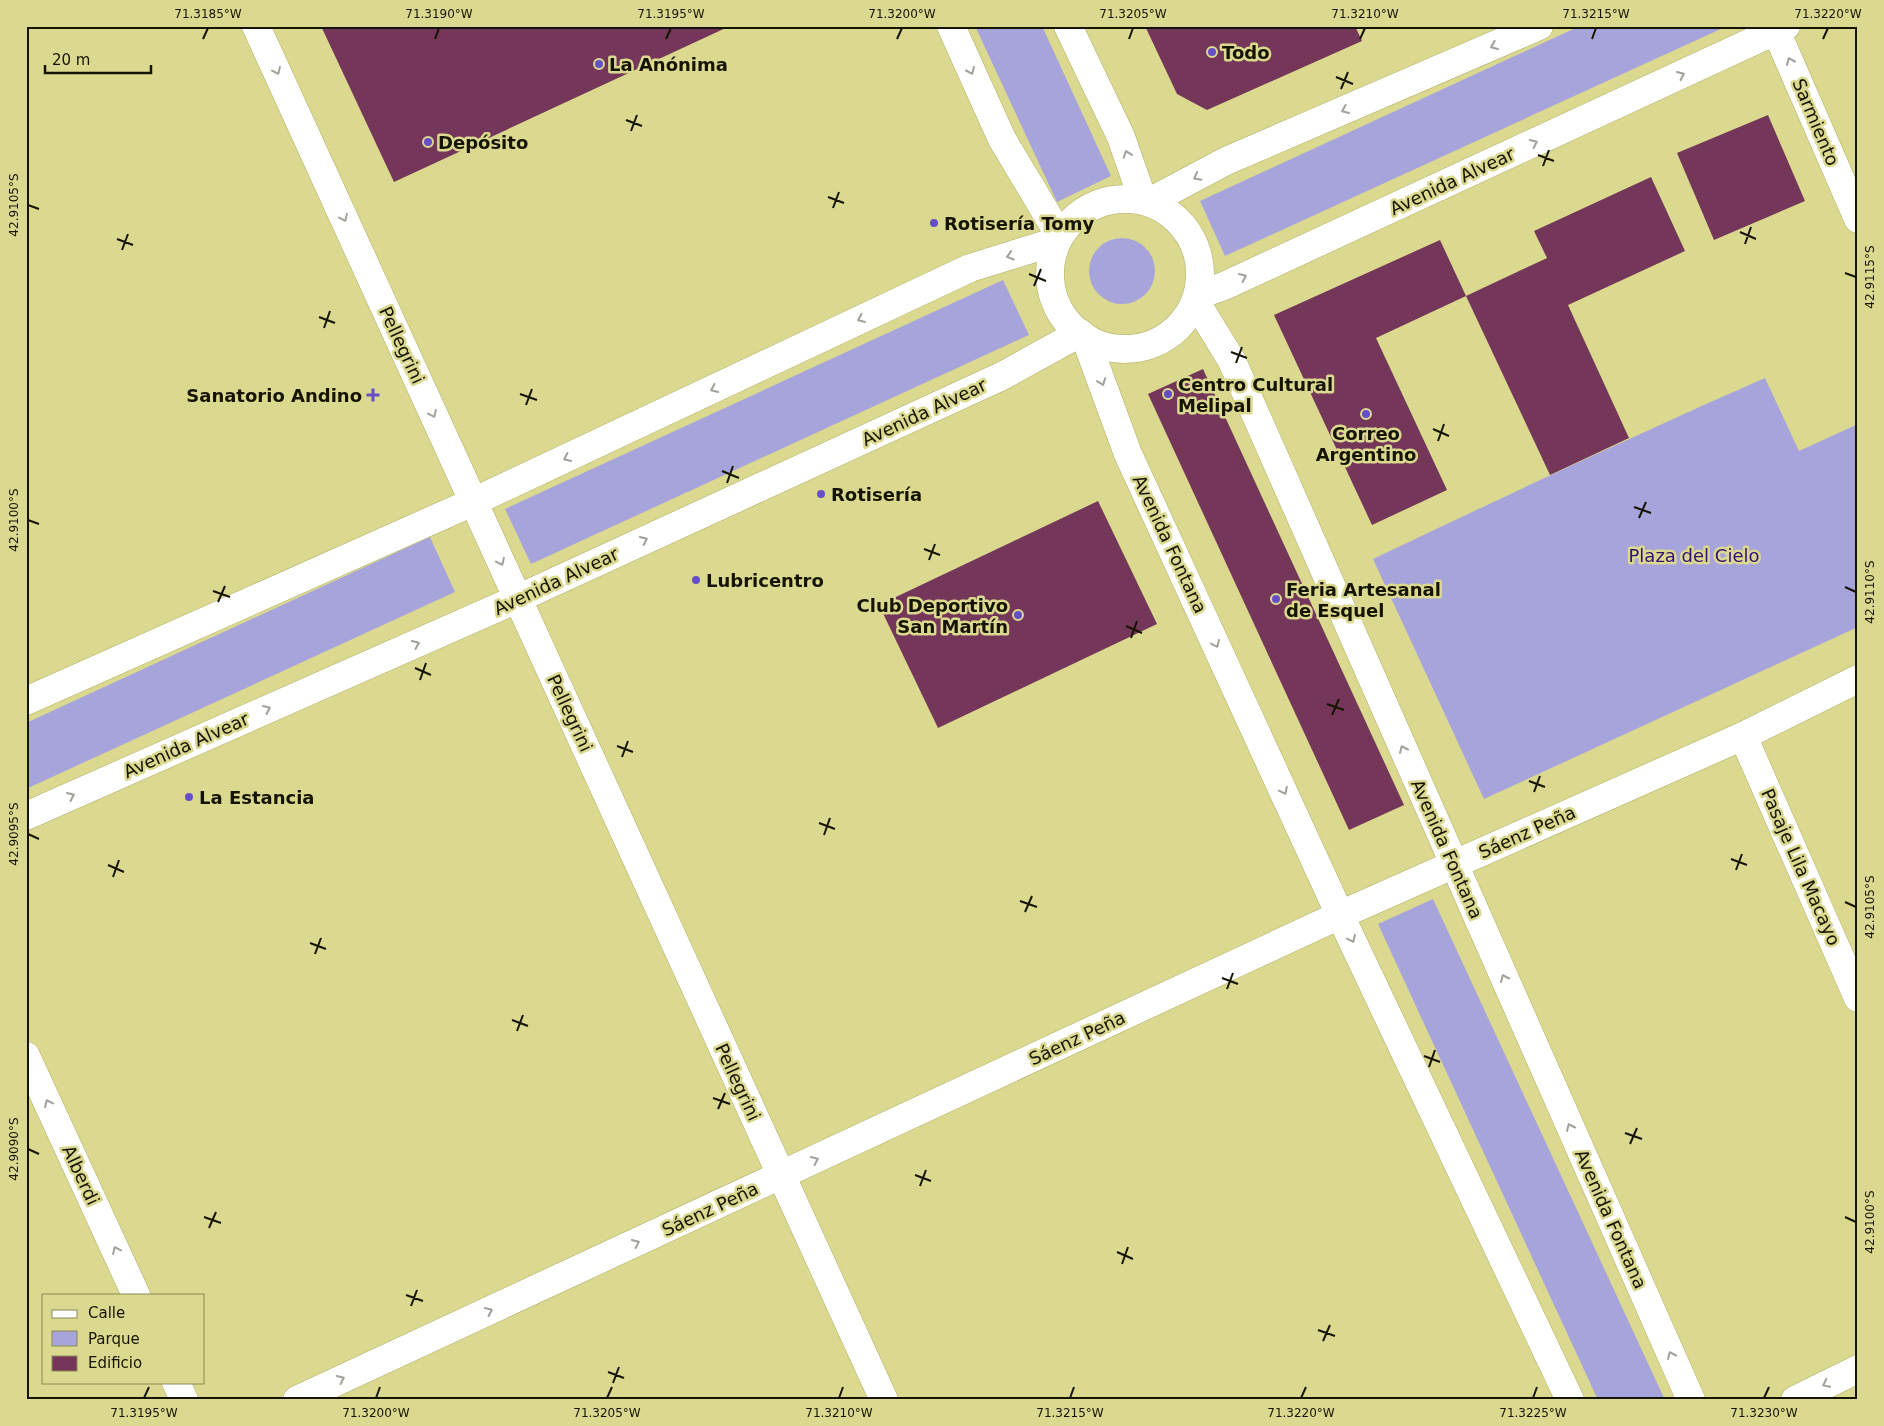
<svg xmlns="http://www.w3.org/2000/svg" width="1884" height="1426" font-family="'DejaVu Sans',sans-serif">
<rect width="100%" height="100%" fill="#dbd98f"/>
<g fill="#a7a4dc">
<polygon points="975,26 1042,26 1111,176 1057,202"/>
<polygon points="1580,26 1723,28 1225,256 1200,201"/>
<circle cx="1122" cy="271" r="33"/>
<polygon points="1003,280 1029,335 531,564 505,509"/>
<path d="M1765 378 1799 451 1858 424V627L1484 799 1373 559C1503 497 1633 436 1765 378Z"/>
<polygon points="430,537 455,592 26,789 26,723"/>
<polygon points="1433,899 1665,1400 1598,1400 1378,924"/>
</g>
<g fill="#743759">
<polygon points="321,26 730,26 394,182"/>
<polygon points="1145,26 1355,26 1362,41 1207,110 1177,94"/>
<polygon points="1768,115 1805,201 1714,240 1677,153"/>
<polygon points="1651,177 1685,251 1568,305 1629,438 1550,475 1466,296 1547,258 1534,231"/>
<polygon points="1440,240 1466,296 1376,338 1447,490 1372,525 1274,315"/>
<polygon points="1203,369 1404,805 1349,830 1148,394"/>
<polygon points="1098,501 1157,624 938,728 879,605"/>
</g>
<g fill="none" stroke-linecap="round" stroke-linejoin="round">
<g stroke="#afae65" stroke-width="29">
<g id="minor">
<polyline points="256,26 884,1400"/>
<polyline points="1774,26 1858,219"/>
<polyline points="1196,302 1232,361 1691,1400"/>
<polyline points="1085,337 1128,454 1340,915 1570,1400"/>
<polyline points="1743,736 1858,998"/>
<polyline points="26,1056 136,1295"/>
<polyline points="176,1382 184,1400"/>
<polyline points="297,1400 1340,915 1743,736 1858,679"/>
<polyline points="1795,1400 1858,1369"/>
</g>
</g>
<g stroke="#afae65" stroke-width="29">
<g id="major">
<polyline points="951,26 1002,139 1060,236"/>
<polyline points="1068,26 1121,137 1143,200"/>
<circle cx="1125" cy="274" r="75"/>
<polyline points="1149,202 1226,161 1539,26"/>
<polyline points="1198,295 1224,286 1786,26"/>
<polyline points="26,701 473,502 970,268 1057,241"/>
<polyline points="26,816 517,599 1002,376 1080,333"/>
</g>
</g>
<use href="#minor" stroke="#fff" stroke-width="28"/>
<use href="#major" stroke="#fff" stroke-width="28"/>
</g>
<defs><path id="oneway-chevron" d="M-2-3.5L2.5 0L-2 3.5" fill="none" stroke-width="1.6" stroke-linecap="round" stroke-linejoin="round" transform="scale(1.25)"/></defs>
<g stroke="#a1a199">
<use href="#oneway-chevron" transform="translate(1494 46) rotate(157)"/>
<use href="#oneway-chevron" transform="translate(1790 61) rotate(-114)"/>
<use href="#oneway-chevron" transform="translate(277 71) rotate(65)"/>
<use href="#oneway-chevron" transform="translate(971 71) rotate(66)"/>
<use href="#oneway-chevron" transform="translate(1681 75) rotate(-25)"/>
<use href="#oneway-chevron" transform="translate(1345 110) rotate(157)"/>
<use href="#oneway-chevron" transform="translate(1534 143) rotate(-25)"/>
<use href="#oneway-chevron" transform="translate(1127 154) rotate(-109)"/>
<use href="#oneway-chevron" transform="translate(1197 177) rotate(152)"/>
<use href="#oneway-chevron" transform="translate(344 218) rotate(65)"/>
<use href="#oneway-chevron" transform="translate(1010 256) rotate(163)"/>
<use href="#oneway-chevron" transform="translate(1243 277) rotate(-25)"/>
<use href="#oneway-chevron" transform="translate(861 319) rotate(155)"/>
<use href="#oneway-chevron" transform="translate(1102 382) rotate(70)"/>
<use href="#oneway-chevron" transform="translate(714 389) rotate(155)"/>
<use href="#oneway-chevron" transform="translate(433 414) rotate(65)"/>
<use href="#oneway-chevron" transform="translate(567 458) rotate(155)"/>
<use href="#oneway-chevron" transform="translate(644 540) rotate(-25)"/>
<use href="#oneway-chevron" transform="translate(501 562) rotate(65)"/>
<use href="#oneway-chevron" transform="translate(416 644) rotate(-24)"/>
<use href="#oneway-chevron" transform="translate(1216 644) rotate(65)"/>
<use href="#oneway-chevron" transform="translate(267 709) rotate(-24)"/>
<use href="#oneway-chevron" transform="translate(1403 749) rotate(-114)"/>
<use href="#oneway-chevron" transform="translate(1284 791) rotate(65)"/>
<use href="#oneway-chevron" transform="translate(71 796) rotate(-24)"/>
<use href="#oneway-chevron" transform="translate(1352 939) rotate(65)"/>
<use href="#oneway-chevron" transform="translate(1504 978) rotate(-114)"/>
<use href="#oneway-chevron" transform="translate(48 1103) rotate(-115)"/>
<use href="#oneway-chevron" transform="translate(1570 1127) rotate(-114)"/>
<use href="#oneway-chevron" transform="translate(815 1160) rotate(-25)"/>
<use href="#oneway-chevron" transform="translate(636 1243) rotate(-25)"/>
<use href="#oneway-chevron" transform="translate(116 1250) rotate(-115)"/>
<use href="#oneway-chevron" transform="translate(489 1311) rotate(-25)"/>
<use href="#oneway-chevron" transform="translate(1671 1355) rotate(-114)"/>
<use href="#oneway-chevron" transform="translate(341 1379) rotate(-25)"/>
<use href="#oneway-chevron" transform="translate(1826 1384) rotate(154)"/>
</g>
<path fill="none" stroke="#151400" stroke-width="2" d="M203 39 208 28M435 39 439 28M666 39 671 28M897 39 902 28M1129 39 1133 28M1360 39 1365 28M1592 39 1596 28M1823 39 1828 28M1336 77 1353 84M1341 89 1348 72M626 120 642 126M631 131 637 115M1538 155 1554 161M1543 166 1549 150M828 197 844 203M28 205 39 209M833 208 839 192M1740 232 1756 239M117 239 133 245M1745 244 1751 227M122 250 128 234M1845 273 1856 277M1029 274 1046 281M1034 286 1041 269M319 317 335 323M324 328 330 311M1231 352 1247 358M1236 363 1242 347M520 394 537 400M526 405 532 389M1433 429 1449 436M1438 441 1444 424M722 471 739 478M727 483 733 466M1634 507 1651 513M1639 518 1646 502M28 520 39 524M924 549 940 555M929 560 935 544M1845 587 1856 592M213 591 230 597M218 602 225 586M1126 626 1142 633M1131 638 1137 621M415 668 431 675M420 680 426 663M1327 704 1344 710M1332 715 1339 699M617 746 633 752M622 757 628 741M1529 781 1545 787M1534 792 1540 776M819 823 835 829M28 834 39 839M824 835 830 818M1731 859 1747 865M108 865 124 872M1736 870 1742 854M113 877 119 860M1020 901 1037 907M1845 902 1856 907M1025 912 1032 896M310 943 326 949M315 954 321 938M1222 978 1238 984M1227 989 1233 973M512 1020 528 1026M517 1031 523 1015M1424 1056 1440 1062M1429 1067 1435 1050M713 1098 730 1104M718 1109 725 1093M1625 1133 1642 1139M1630 1144 1637 1128M28 1149 39 1154M915 1175 931 1181M920 1186 926 1170M204 1217 221 1223M1845 1217 1856 1222M209 1228 216 1212M1117 1252 1133 1259M1122 1264 1128 1247M406 1295 423 1301M411 1306 417 1290M1318 1330 1335 1336M1323 1341 1330 1325M608 1372 624 1378M613 1383 619 1367M144 1398 149 1387M376 1398 380 1387M607 1398 612 1387M839 1398 843 1387M1070 1398 1074 1387M1301 1398 1306 1387M1533 1398 1537 1387M1764 1398 1769 1387"/>
<g fill="#654ec7" stroke="#dbd98f" stroke-width="2">
<circle cx="1212" cy="52" r="5"/>
<circle cx="599" cy="64" r="5"/>
<circle cx="428" cy="142" r="5"/>
<circle cx="934" cy="223" r="5"/>
<circle cx="1168" cy="394" r="5"/>
<path d="M370.5 387.5h5v5h5v5h-5v5h-5v-5h-5v-5h5z"/>
<circle cx="1366" cy="414" r="5"/>
<circle cx="821" cy="494" r="5"/>
<circle cx="696" cy="580" r="5"/>
<circle cx="1276" cy="599" r="5"/>
<circle cx="1018" cy="615" r="5"/>
<circle cx="189" cy="797" r="5"/>
</g>
<g text-anchor="middle" dominant-baseline="central" stroke-width="5" stroke-linejoin="round" paint-order="stroke">
<g font-size="18" font-weight="bold" fill="#151400" stroke="#dbd98f" text-anchor="start">
<text x="1222" y="52">Todo</text>
<text x="609" y="64">La Anónima</text>
<text x="438" y="142">Depósito</text>
<text x="944" y="223">Rotisería Tomy</text>
<text x="1178" y="384">Centro Cultural<tspan x="1178" dy="21">Melipal</tspan></text>
<text x="362" y="395" text-anchor="end">Sanatorio Andino</text>
<text x="1366" y="433" text-anchor="middle">Correo<tspan x="1366" dy="21">Argentino</tspan></text>
<text x="831" y="494">Rotisería</text>
<text x="706" y="580">Lubricentro</text>
<text x="1286" y="589">Feria Artesanal<tspan x="1286" dy="21">de Esquel</tspan></text>
<text x="1008" y="605" text-anchor="end">Club Deportivo<tspan x="1008" dy="21">San Martín</tspan></text>
<text x="199" y="797">La Estancia</text>
</g>
<g font-size="18" fill="#151400" stroke="#dbd98f">
<text transform="translate(1816 122) rotate(67)">Sarmiento</text>
<text transform="translate(1452 181) rotate(-25)">Avenida Alvear</text>
<text transform="translate(402 345) rotate(65)">Pellegrini</text>
<text transform="translate(924 412) rotate(-25)">Avenida Alvear</text>
<text transform="translate(1170 544) rotate(65)">Avenida Fontana</text>
<text transform="translate(556 581) rotate(-25)">Avenida Alvear</text>
<text transform="translate(570 713) rotate(65)">Pellegrini</text>
<text transform="translate(186 745) rotate(-24)">Avenida Alvear</text>
<text transform="translate(1527 832) rotate(-24)">Sáenz Peña</text>
<text transform="translate(1447 849) rotate(66)">Avenida Fontana</text>
<text transform="translate(1801 867) rotate(66)">Pasaje Lila Macayo</text>
<text transform="translate(1077 1038) rotate(-25)">Sáenz Peña</text>
<text transform="translate(738 1082) rotate(65)">Pellegrini</text>
<text transform="translate(81 1175) rotate(65)">Alberdi</text>
<text transform="translate(710 1209) rotate(-25)">Sáenz Peña</text>
<text transform="translate(1611 1219) rotate(66)">Avenida Fontana</text>
</g>
<g font-size="18" fill="#311177" stroke="#dbd98f">
<text x="1694" y="555">Plaza del Cielo</text>
</g>
</g>
<rect width="1884" height="1426" fill="none" stroke="#dbd98f" stroke-width="55"/>
<rect x="42" y="1294" width="162" height="90" fill="#dbd98f" stroke="#8c8a56"/>
<rect x="52" y="1310" width="25" height="8" fill="#ffffff" stroke="#8c8a56"/>
<text x="88" y="1318" font-size="15" fill="#151400">Calle</text>
<rect x="52" y="1331" width="25" height="15" fill="#a7a4dc" stroke="#8c8a56"/>
<text x="88" y="1344" font-size="15" fill="#151400">Parque</text>
<rect x="52" y="1356" width="25" height="15" fill="#743759" stroke="#8c8a56"/>
<text x="88" y="1368" font-size="15" fill="#151400">Edificio</text>
<path d="M45 65v8h106v-8" fill="none" stroke="#151400" stroke-width="2.5"/>
<text x="52" y="65" font-size="15" fill="#151400" stroke="#dbd98f" stroke-width="4" paint-order="stroke">20 m</text>
<rect x="28" y="28" width="1828" height="1370" fill="none" stroke="#151400" stroke-width="2"/>
<g font-size="12" text-anchor="middle" fill="#151400">
<text x="208" y="18">71.3185°W</text>
<text x="439" y="18">71.3190°W</text>
<text x="671" y="18">71.3195°W</text>
<text x="902" y="18">71.3200°W</text>
<text x="1133" y="18">71.3205°W</text>
<text x="1365" y="18">71.3210°W</text>
<text x="1596" y="18">71.3215°W</text>
<text x="1828" y="18">71.3220°W</text>
<text transform="translate(14 205) rotate(-90)" y="4">42.9105°S</text>
<text transform="translate(1870 277) rotate(-90)" y="4">42.9115°S</text>
<text transform="translate(14 520) rotate(-90)" y="4">42.9100°S</text>
<text transform="translate(1870 592) rotate(-90)" y="4">42.9110°S</text>
<text transform="translate(14 834) rotate(-90)" y="4">42.9095°S</text>
<text transform="translate(1870 907) rotate(-90)" y="4">42.9105°S</text>
<text transform="translate(14 1149) rotate(-90)" y="4">42.9090°S</text>
<text transform="translate(1870 1222) rotate(-90)" y="4">42.9100°S</text>
<text x="144" y="1417">71.3195°W</text>
<text x="376" y="1417">71.3200°W</text>
<text x="607" y="1417">71.3205°W</text>
<text x="839" y="1417">71.3210°W</text>
<text x="1070" y="1417">71.3215°W</text>
<text x="1301" y="1417">71.3220°W</text>
<text x="1533" y="1417">71.3225°W</text>
<text x="1764" y="1417">71.3230°W</text>
</g>
</svg>
